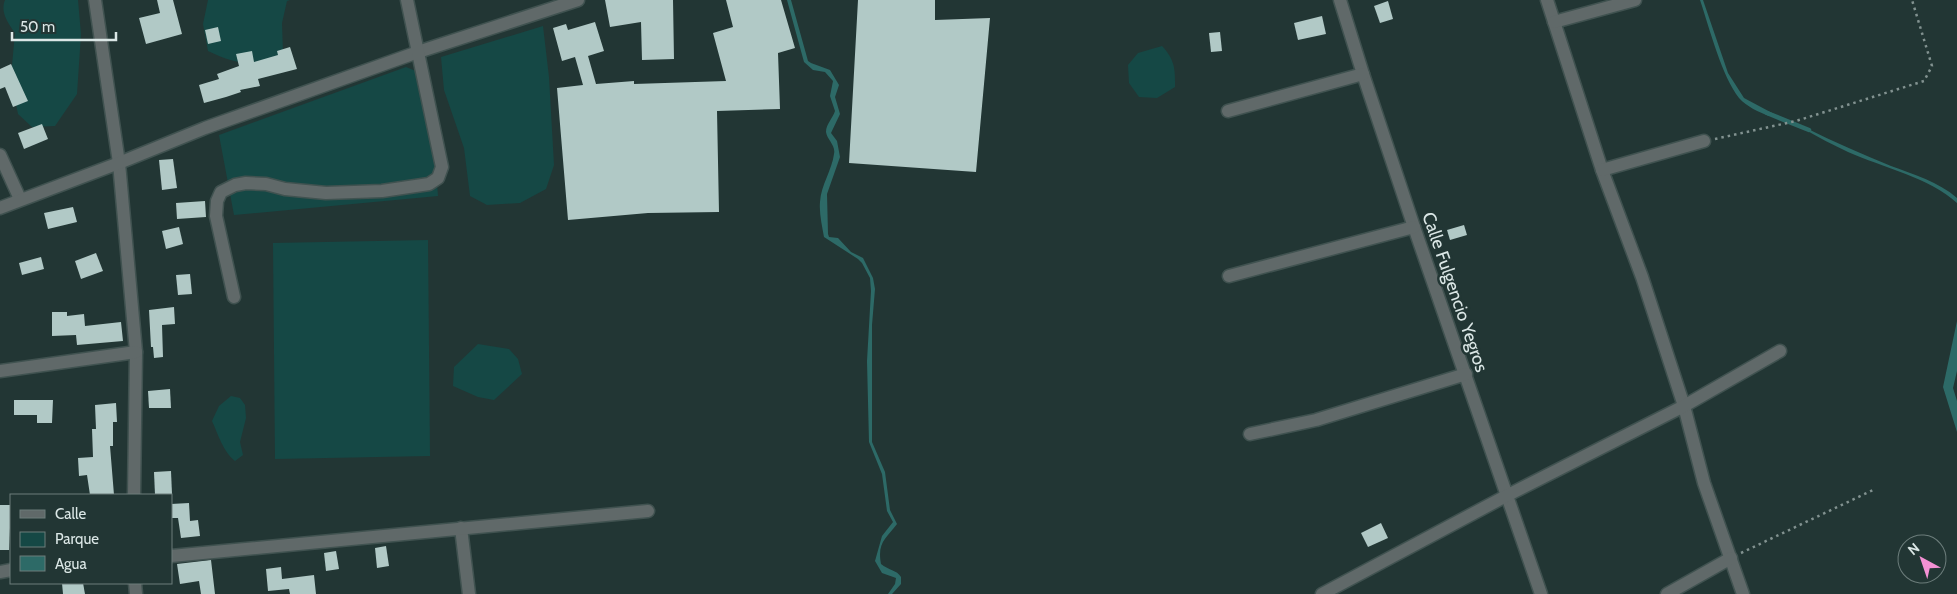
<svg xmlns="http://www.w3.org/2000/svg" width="1957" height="594" font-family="Cabin,sans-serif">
<rect width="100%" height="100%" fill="#223634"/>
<g fill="#154845">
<path d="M5 0H78L81 34 77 94 55 126 32 127 18 114 14 95 11 76 15 33C8 23 0 12 5 0Z"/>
<path d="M208 0H290L287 1 282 23 283 54C251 66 240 66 208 51L203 24Z"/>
<polygon points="543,26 549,77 554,165 546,189 520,203 487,205 470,196 464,148 444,90 441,57"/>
<path d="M1162 46C1175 60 1175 69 1175 87L1157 98 1139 97 1129 83 1128 65 1138 53Z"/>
<polygon points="406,67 421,73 435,160 438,196 234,215 219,135"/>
<polygon points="428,240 430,456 275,459 273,243"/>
<polygon points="478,344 509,349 518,359 522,374 494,400 478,397 453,386 454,367"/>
<path d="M231 396 240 398 245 405 246 418 240 442 243 455 235 461C223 452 218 434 212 421L219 406Z"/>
</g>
<g fill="#2d6a67">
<path d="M787 0H791L808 61 811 63 830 70 839 85 835 97 840 114 831 133 837 141 840 157 827 194 828 234 829 237 838 238 851 252 863 258 873 278 875 289 872 325V442L885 472 890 510 897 524C886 539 877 542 881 564 888 570 897 570 901 577V584L892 594H888L895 584 896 578 882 573 875 561 882 536 893 522 887 511 882 474 869 442 867 361 871 291 870 278 862 263 858 259 824 237C822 226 819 213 820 202 821 185 832 170 834 154 836 145 827 140 826 132 826 124 833 118 835 111L830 96 833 81 825 72 813 70 804 62Z"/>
<path d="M1700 0H1703L1728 73 1744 98 1774 114 1769 116C1759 112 1747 107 1739 98 1722 77 1709 27 1700 0Z"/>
<path d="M1806 128C1834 142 1862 154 1891 166 1913 174 1939 182 1957 198V203C1930 178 1882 167 1848 152 1833 145 1818 137 1804 129Z"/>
<polygon points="1957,321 1957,371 1953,388 1957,401 1957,432 1943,387"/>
</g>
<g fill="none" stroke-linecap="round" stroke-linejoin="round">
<polyline stroke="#2d6a67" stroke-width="4.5" points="1767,113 1809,130"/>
</g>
<g fill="#b1c9c6">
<polygon points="157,0 173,0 182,34 146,44 139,18 160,13"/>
<polygon points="605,0 673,0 674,59 642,60 641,22 610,27"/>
<polygon points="726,0 781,0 795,48 778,53 780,109 717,111 719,212 648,213 568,220 557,88 583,85 575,57 562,61 553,28 566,24 568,30 595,22 604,51 588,56 596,84 634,81 634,84 726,81 713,33 733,27"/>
<polygon points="858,0 935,0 935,20 990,18 976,172 849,163"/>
<polygon points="1388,1 1393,19 1380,23 1374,6"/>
<polygon points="1322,16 1326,34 1298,40 1294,23"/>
<polygon points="218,27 221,41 208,44 205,30"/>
<polygon points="1220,32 1222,51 1211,52 1209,33"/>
<polygon points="290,47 297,69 258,79 260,86 240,90 241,92 226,97 204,103 199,85 219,79 217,74 239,66 236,54 252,51 254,62 278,55 277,51"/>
<polygon points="11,64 28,101 13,107 5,87 0,89 0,69"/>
<polygon points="42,124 48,139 24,149 18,133"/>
<polygon points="173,159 177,188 162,190 159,160"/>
<polygon points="205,201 206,217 177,219 176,203"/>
<polygon points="73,207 77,222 48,229 44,213"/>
<polygon points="1464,225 1467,235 1450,240 1447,230"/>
<polygon points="179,227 183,244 166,249 162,231"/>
<polygon points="96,253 103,271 81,279 75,261"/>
<polygon points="41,257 44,269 22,275 19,263"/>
<polygon points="190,274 192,294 178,295 176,275"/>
<polygon points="174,307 175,324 162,325 163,357 154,358 153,347 151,347 149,310"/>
<polygon points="52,312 67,312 67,316 84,314 85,326 121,322 123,341 77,345 76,335 52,336"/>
<polygon points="170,389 171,408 149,408 148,391"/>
<polygon points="14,400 53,400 52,423 37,423 37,415 14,415"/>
<polygon points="116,403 117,422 113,422 113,446 110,446 114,495 90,495 87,475 79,476 78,458 93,457 92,429 96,429 95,405"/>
<polygon points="171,471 172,494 155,495 154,472"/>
<polygon points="189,503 190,521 198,520 200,536 181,538 178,518 171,518 171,504"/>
<polygon points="0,505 11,505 9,550 0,550"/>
<polygon points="1381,523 1388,538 1368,547 1361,533"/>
<polygon points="386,546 389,566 377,568 375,548"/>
<polygon points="336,551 339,569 326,571 324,553"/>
<polygon points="211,560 215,594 201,594 199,581 180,584 177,564"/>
<polygon points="281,567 282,579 314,575 316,594 290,594 289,589 268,591 266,569"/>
<polygon points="62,583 83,583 85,594 63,594"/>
</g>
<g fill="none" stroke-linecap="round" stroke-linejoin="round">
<g stroke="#405250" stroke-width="15">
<g id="minor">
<polyline points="95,0 119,163 136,352 134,495"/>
<polyline points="1340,0 1363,74 1414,227 1541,594"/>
<polyline points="1547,0 1602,170 1642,277 1684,406 1704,483 1743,594"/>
<polyline points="1554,22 1635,0"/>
<polyline points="1228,111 1363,74"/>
<polyline points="0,155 20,199"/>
<polyline points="1602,170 1704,141"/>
<polyline points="0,208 119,163 205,128 418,52 578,0"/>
<polyline points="1229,276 1414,227"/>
<polyline points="234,297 216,216 217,201 221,192 235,185 246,183 266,184 285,189 326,193 382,191 429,184 438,178 442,167 407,0"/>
<polyline points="0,371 136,352"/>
<polyline points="1250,434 1316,420 1466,374"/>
<polyline points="461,528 469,594"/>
<polyline points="171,556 648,511"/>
<polyline points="0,572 11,570"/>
<polyline points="135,583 136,594"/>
<polyline points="1322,594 1506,496 1684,406 1780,351"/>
<polyline points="1667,594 1731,558"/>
</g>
</g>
<g stroke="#829290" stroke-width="2.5" stroke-dasharray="2.5 4" stroke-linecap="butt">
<polyline points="1715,139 1796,121 1924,81 1932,66 1912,0"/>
<polyline points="1741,553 1873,490"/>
</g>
<use href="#minor" stroke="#606969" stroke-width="12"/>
</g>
<g text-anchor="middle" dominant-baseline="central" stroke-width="5" stroke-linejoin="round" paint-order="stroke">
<g font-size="18" fill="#dbe7e6" stroke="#223634">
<text transform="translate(1455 292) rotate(71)">Calle Fulgencio Yegros</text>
</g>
</g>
<rect x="10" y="494" width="162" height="90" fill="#223634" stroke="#6c7d7b"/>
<rect x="20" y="510" width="25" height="8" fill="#606969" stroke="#6c7d7b"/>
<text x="55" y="519" font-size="15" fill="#dbe7e6">Calle</text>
<rect x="20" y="532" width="25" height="15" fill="#154845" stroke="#6c7d7b"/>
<text x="55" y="544" font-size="15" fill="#dbe7e6">Parque</text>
<rect x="20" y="556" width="25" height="15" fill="#2d6a67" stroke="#6c7d7b"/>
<text x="55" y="569" font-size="15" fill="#dbe7e6">Agua</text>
<g transform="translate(1922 559) rotate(320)"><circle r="24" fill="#223634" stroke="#6c7d7b"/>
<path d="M0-4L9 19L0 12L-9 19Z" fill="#f491d4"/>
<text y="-8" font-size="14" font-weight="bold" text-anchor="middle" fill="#dbe7e6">N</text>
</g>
<path d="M12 32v8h104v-8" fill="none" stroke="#dbe7e6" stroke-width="2.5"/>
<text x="20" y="32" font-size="15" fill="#dbe7e6" stroke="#223634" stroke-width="4" paint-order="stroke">50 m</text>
</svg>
